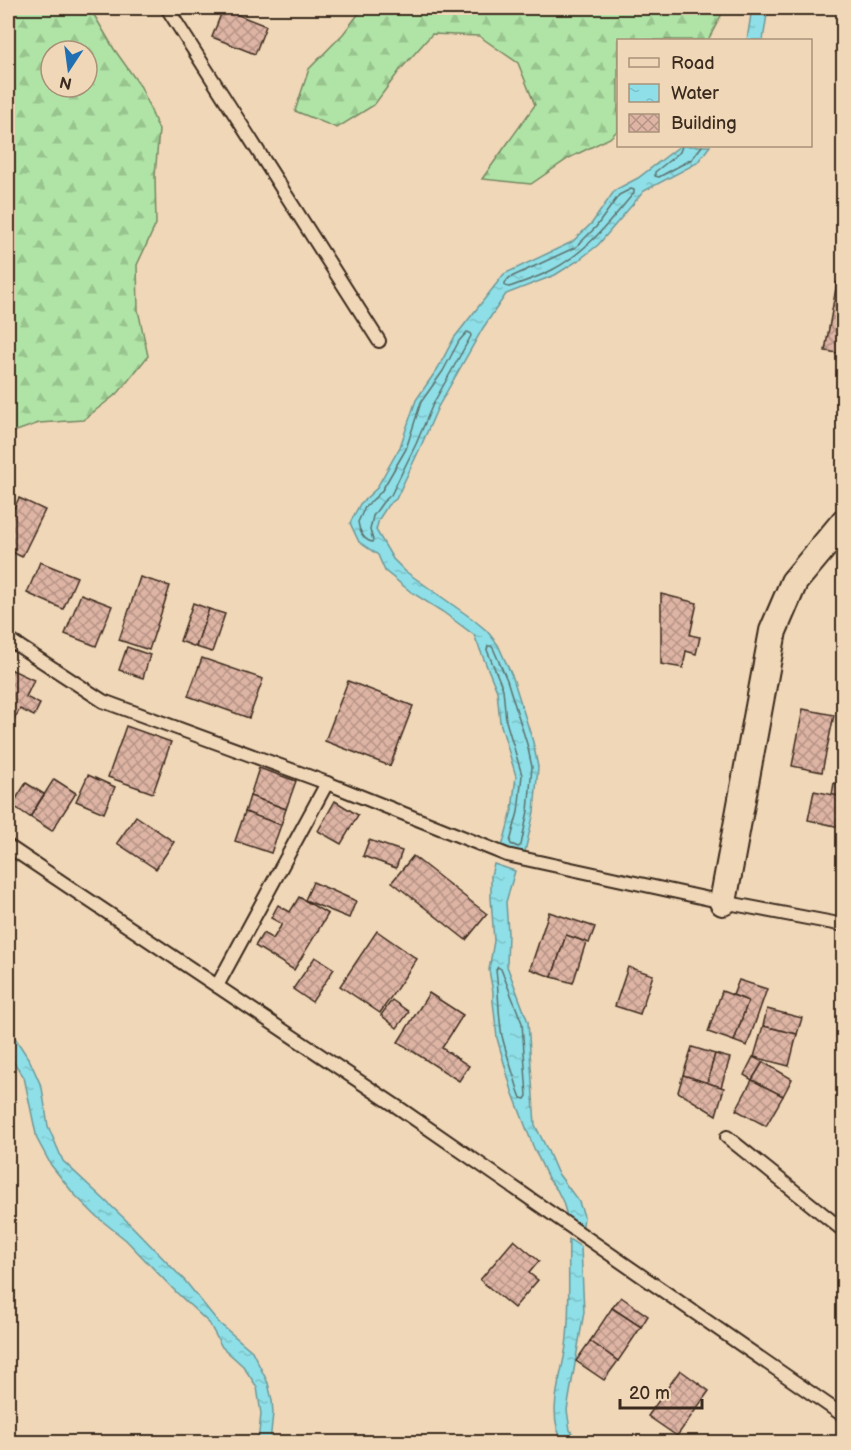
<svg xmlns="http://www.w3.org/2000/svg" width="851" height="1450" font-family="'Balsamiq Sans',sans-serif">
<defs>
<pattern id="forest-firs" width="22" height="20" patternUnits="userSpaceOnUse" patternTransform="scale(1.5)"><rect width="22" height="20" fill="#b0e4a6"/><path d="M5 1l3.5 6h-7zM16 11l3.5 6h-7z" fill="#98c48e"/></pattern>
<pattern id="water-ripples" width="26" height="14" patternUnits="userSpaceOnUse" patternTransform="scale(1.5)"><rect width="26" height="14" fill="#8edfe7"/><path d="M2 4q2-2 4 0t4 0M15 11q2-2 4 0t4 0" fill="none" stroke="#7bc0c6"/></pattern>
<pattern id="building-cross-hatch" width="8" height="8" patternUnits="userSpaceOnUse" patternTransform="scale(1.5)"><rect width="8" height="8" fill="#deb4a4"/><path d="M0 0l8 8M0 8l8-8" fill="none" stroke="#b59385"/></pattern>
</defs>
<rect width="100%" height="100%" fill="#f0d7b8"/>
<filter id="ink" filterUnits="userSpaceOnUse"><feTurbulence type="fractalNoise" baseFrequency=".0167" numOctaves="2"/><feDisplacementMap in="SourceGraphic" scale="12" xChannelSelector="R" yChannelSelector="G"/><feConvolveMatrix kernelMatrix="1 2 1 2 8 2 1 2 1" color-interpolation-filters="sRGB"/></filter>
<g filter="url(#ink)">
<g fill="url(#forest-firs)" stroke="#768762" stroke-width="1.5" fill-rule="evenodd">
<path d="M8 8H90L114 49 141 87 159 130 155 176 156 224 137 265 138 310 148 356 119 392 83 420 39 423 8 434ZM51 51H87V87H51Z"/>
<polygon points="363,8 725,8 708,40 618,40 618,130 610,138 569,158 531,184 482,179 535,105 518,63 479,36 432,34 400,70 374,105 337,128 295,111 309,69 343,34"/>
</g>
<g fill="url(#water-ripples)" stroke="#6d9797" stroke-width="1.5">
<polygon points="752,8 768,8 763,40 747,40"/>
<polygon points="680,146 710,146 697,163 644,191 598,245 579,260 555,275 506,294 483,328 438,407 421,446 396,499 388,505 379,519 376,530 393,559 405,571 474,620 487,631 498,645 513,678 533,742 538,767 534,812 524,856 502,847 512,810 516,776 500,722 497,691 474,635 443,612 411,592 385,571 378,555 359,542 350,523 360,504 376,489 400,447 416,400 438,368 454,338 504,274 572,242 592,223 615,190 638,178"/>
<polygon points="494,864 515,871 506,902 508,933 507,966 528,1022 535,1125 547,1149 557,1172 579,1202 584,1216 583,1225 580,1227 568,1220 563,1202 557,1190 548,1178 533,1146 512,1091 497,1038 493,1001 493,992 489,970 494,941 491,898 491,875"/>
<polygon points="8,1027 30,1061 42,1088 48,1126 63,1161 125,1219 186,1282 219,1323 252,1351 268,1383 272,1400 273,1413 270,1442 258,1442 261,1414 257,1387 243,1366 222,1347 209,1323 177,1293 126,1240 96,1216 73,1193 51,1165 37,1139 24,1077 8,1054"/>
<path d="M569 1239 581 1247 584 1312 567 1410 570 1430 578 1442H563C544 1410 565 1371 567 1337 570 1305 568 1272 569 1239Z"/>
</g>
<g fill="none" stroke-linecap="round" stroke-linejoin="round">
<g stroke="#5c726e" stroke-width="1.5">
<polyline points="682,146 680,152 655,172 655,176 659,177 692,159 702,146"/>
<path d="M631 189 634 190V193C609 222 587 252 552 270 539 277 523 282 509 287L505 286V283L509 278 576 247 596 227 619 195Z"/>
<path d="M467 332 470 333 471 336 433 404 416 444 391 495 383 502 373 516 370 530 373 540 372 542C363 540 359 530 358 522L365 507 381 492 406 449 421 402 443 371 459 341Z"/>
<polygon points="488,646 491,646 493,648 507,680 527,744 532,767 528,811 521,845 518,847 511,844 510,842 518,812 522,775 506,721 503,689 487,650"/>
<path d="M498 967 501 969 522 1023 527 1096 525 1099 521 1098 518 1090C513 1072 506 1053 502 1036 498 1014 499 992 496 970Z"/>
</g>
</g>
<g fill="url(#building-cross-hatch)" stroke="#3b2a1e" stroke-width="1.5">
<polygon points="223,9 266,26 255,54 212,37"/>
<polygon points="841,30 844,31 844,54 836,52"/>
<polygon points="837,282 844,284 844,354 825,351"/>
<polygon points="19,498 45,510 22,557 8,550 8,521"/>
<polygon points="40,562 77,577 63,609 27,593"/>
<polygon points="140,577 170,586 149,650 119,640"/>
<polygon points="81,594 112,606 96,646 65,634"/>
<polygon points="661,594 697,603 690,635 700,637 696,654 686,651 683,668 661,664"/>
<polygon points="193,603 209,609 196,647 180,641"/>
<polygon points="209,609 225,614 212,652 196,647"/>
<polygon points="127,647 150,655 143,678 119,670"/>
<polygon points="202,658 263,679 249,718 188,696"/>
<polygon points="8,668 34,680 26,697 40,704 34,716 20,709 12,723 8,721"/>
<polygon points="348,681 413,706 390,766 325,741"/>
<polygon points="803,709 834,715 822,772 792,766"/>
<polygon points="126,726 171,742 153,793 108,777"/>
<polygon points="259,768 296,781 286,809 250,796"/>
<polygon points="88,775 115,787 104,813 76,801"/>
<polygon points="54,779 76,793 52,831 30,817"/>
<polygon points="26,783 44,794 30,817 12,805"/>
<polygon points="834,783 844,785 844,797 832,795"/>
<polygon points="814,791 844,797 844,828 808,820"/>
<polygon points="250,796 286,809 281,825 245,812"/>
<polygon points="335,801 358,815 341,844 318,831"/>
<polygon points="245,812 281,825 271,853 235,841"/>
<polygon points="136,816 174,842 156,869 117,843"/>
<polygon points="369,840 402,851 396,868 363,856"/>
<polygon points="413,856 487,914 466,940 392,882"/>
<polygon points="313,882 356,901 349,918 305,900"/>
<polygon points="299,897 328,914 294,970 255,946 263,933 273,939 282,924 271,918 278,905 290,912"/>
<polygon points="549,912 595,927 589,943 566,935 552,977 530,969"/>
<polygon points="377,931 417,959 380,1013 340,986"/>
<polygon points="566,935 586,942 573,983 552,977"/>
<polygon points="315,957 334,969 312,1002 293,989"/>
<polygon points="628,967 653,975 640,1014 615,1006"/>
<polygon points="739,980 767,989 747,1046 734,1041 748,1001 733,995"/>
<polygon points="722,991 748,1001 734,1041 708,1032"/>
<polygon points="429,993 463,1015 442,1048 469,1066 459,1081 398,1042"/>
<polygon points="392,1000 409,1012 397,1028 381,1015"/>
<polygon points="767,1009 802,1018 797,1034 763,1026"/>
<polygon points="763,1026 797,1034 789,1066 754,1057"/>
<polygon points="692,1047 715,1054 707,1083 683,1075"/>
<polygon points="715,1054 730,1058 721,1087 707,1083"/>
<polygon points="753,1057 763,1062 752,1080 744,1075"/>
<polygon points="763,1062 792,1079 783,1096 752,1080"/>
<polygon points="683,1075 724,1088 716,1115 678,1092"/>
<polygon points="752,1080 783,1096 766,1126 736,1110"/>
<polygon points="514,1240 539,1261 529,1273 538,1280 514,1308 480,1280"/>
<polygon points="621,1297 648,1316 641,1327 612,1308"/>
<polygon points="612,1308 641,1327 618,1361 590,1341"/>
<polygon points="590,1341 618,1361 604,1380 576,1361"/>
<polygon points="680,1370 709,1391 677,1436 648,1416"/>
</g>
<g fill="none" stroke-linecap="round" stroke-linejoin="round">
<g stroke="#3b2a1e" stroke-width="16">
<g id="lane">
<polyline points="167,8 379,341"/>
<polyline points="8,639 103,701 327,783 507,855 723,902 844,925"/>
<polyline points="8,846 402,1110 844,1416"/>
<polyline points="217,986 327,783"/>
<polyline points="727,1137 844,1231"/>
</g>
</g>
<g stroke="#3b2a1e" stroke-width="30">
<polyline id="street" points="723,902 773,631 794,582 844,522"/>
</g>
<use href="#lane" stroke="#f0d7b8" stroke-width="12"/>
<use href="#street" stroke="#f0d7b8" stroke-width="26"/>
</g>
</g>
<rect width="851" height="1450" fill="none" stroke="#f0d7b8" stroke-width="30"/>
<rect x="15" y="15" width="821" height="1420" fill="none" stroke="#3b2a1e" stroke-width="2" filter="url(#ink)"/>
<rect x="617" y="39" width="195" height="108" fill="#f0d7b8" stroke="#a8927a" stroke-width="1.5"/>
<rect x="629" y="58" width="30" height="9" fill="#f0d7b8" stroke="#a8927a" stroke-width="1.5"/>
<text x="671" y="69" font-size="18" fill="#3b2a1e">Road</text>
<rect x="629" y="84" width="30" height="18" fill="url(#water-ripples)" stroke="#a8927a" stroke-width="1.5"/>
<text x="671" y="99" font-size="18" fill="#3b2a1e">Water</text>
<rect x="629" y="114" width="30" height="18" fill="url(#building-cross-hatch)" stroke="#a8927a" stroke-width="1.5"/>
<text x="671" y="129" font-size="18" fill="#3b2a1e">Building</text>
<g transform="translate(69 69) rotate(193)"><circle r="28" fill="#f0d7b8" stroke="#a8927a" stroke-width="1.5"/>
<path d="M0-4.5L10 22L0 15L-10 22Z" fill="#1f6fb2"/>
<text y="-9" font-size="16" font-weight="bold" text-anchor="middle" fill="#3b2a1e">N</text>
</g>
<path d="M620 1399v9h82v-9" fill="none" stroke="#3b2a1e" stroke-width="3"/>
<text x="629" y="1399" font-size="18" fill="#3b2a1e" stroke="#f0d7b8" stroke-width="4.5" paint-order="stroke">20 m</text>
</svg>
